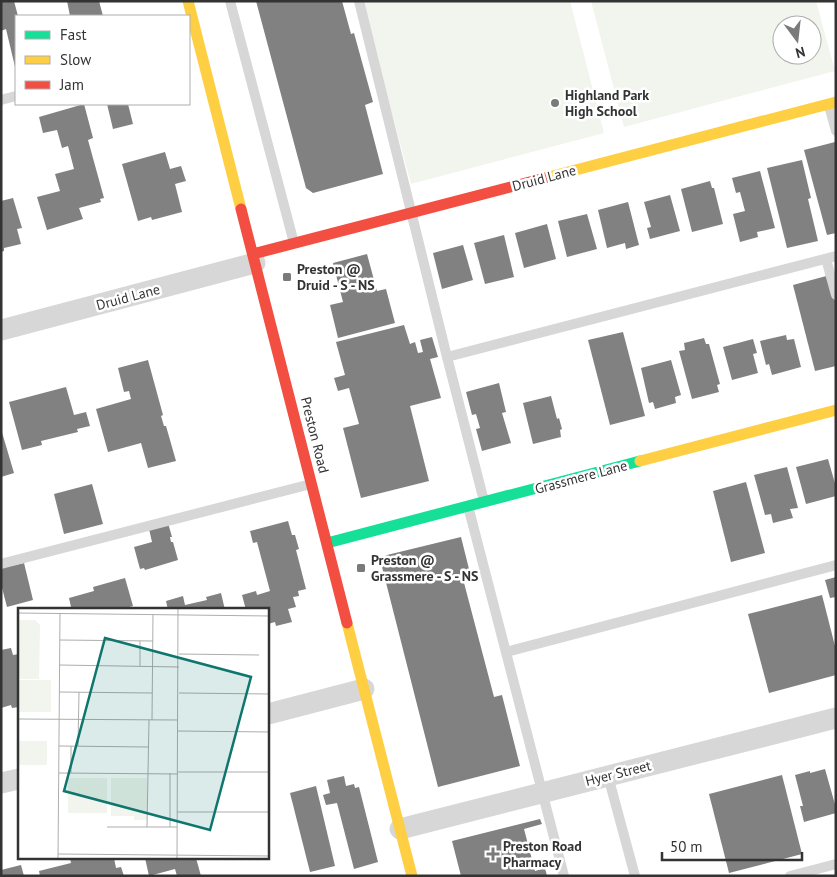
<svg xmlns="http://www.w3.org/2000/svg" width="837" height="877" font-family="'PT Sans',sans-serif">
<rect width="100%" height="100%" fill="#fff"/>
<g fill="#f1f5ed" fill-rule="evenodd">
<polygon points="362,1 570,1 604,133 411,184"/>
<path d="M591 1H816L835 71 624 127ZM782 25H812V55H782Z"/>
</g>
<g fill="#818181">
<polygon points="1,1 14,1 18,16 16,16 16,71 6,29 1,31"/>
<polygon points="67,1 99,1 103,16 70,16"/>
<polygon points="256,1 342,1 351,34 354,33 373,102 365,105 383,174 313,193 306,188"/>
<polygon points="84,104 93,138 88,140 104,198 100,199 101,202 79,208 83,219 47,230 37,197 60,191 55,174 74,169 68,146 62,148 57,130 43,133 39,117"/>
<polygon points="107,104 128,104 133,124 113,129"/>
<polygon points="835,142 836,146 836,233 827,235 804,150"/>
<polygon points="165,152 170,169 181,166 186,181 175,184 182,212 152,220 151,217 138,221 122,164"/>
<polygon points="802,160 811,198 808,199 818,241 787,248 767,168"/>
<polygon points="760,171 775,228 757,232 758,237 740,242 733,214 745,211 740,192 736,193 732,178"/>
<polygon points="710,181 712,188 714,188 723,224 692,232 681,189"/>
<polygon points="670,195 680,231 650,239 647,228 651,227 644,202"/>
<polygon points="13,198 22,228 17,229 21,244 4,248 4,251 1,252 1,201"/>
<polygon points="628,202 639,245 626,249 625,243 607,248 598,210"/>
<polygon points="587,214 597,249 567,257 558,221"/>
<polygon points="547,224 556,259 524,268 515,233"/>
<polygon points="504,235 514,277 485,284 474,243"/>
<polygon points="463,245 473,280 442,289 433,253"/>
<polygon points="367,254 377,291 386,289 395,323 338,338 330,305 343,302 333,263"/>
<polygon points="830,275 836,299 836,366 815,371 793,285"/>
<polygon points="404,325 410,344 415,342 418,353 423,352 420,340 432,337 438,357 430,359 441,398 410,406 429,481 361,498 343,428 359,424 349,388 338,391 334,378 345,375 336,342"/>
<polygon points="623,332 645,416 610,425 588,340"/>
<polygon points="786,335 787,340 794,339 801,367 772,375 769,364 766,365 760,341"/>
<polygon points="704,338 706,344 709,344 720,384 717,385 719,392 692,399 679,351 685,350 684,343"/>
<polygon points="753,339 757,353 753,354 758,373 732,380 723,347"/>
<polygon points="148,360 163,415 161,416 164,426 166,426 176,461 148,468 141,443 108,452 96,409 131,399 129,391 124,392 118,368"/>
<polygon points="671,360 681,395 675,397 676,403 655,409 653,402 649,403 641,368"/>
<polygon points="499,383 506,412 502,413 511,443 482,451 476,429 480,428 476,414 472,415 466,392"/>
<polygon points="66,387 74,415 86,412 90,426 77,429 78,432 41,441 42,445 22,450 9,402"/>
<polygon points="551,396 557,419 559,418 562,429 560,430 561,437 533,444 523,403"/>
<polygon points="1,429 14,473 1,477"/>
<polygon points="828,459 836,487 836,496 806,504 796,467"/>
<polygon points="787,467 798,508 790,509 793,518 773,523 771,514 765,515 754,475"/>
<polygon points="746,482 765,553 731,562 713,491"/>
<polygon points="92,484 103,524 64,534 54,494"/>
<polygon points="288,521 292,535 295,535 299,549 296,550 306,589 298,591 299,596 293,597 296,607 288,609 292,622 276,626 275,622 268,624 268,610 246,610 242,595 256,591 257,595 270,591 257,542 253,543 250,531"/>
<polygon points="168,523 172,537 170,537 171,542 173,542 178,560 145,570 144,568 140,569 134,547 152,542 149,529"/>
<polygon points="461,537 471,577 463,579 494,697 502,695 520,766 438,787 381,563 382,558 387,555"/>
<polygon points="24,563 33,600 7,607 1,584 1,568"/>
<polygon points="836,577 836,597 830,598 825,580"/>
<polygon points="125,578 133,606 119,610 64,610 71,607 69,598 94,591 93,587"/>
<polygon points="221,593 225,610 168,610 166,601 183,596 185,605 207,600 206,597"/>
<polygon points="822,595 836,650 836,675 769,693 748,614"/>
<polygon points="11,648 13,655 19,654 19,707 12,708 11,705 1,708 1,650"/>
<polygon points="825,769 836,808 836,813 804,822 800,806 803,806 795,775 810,771 810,773"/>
<polygon points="782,775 802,854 729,873 709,794"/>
<polygon points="344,776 346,786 354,784 355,788 359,787 378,862 354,869 337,803 326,805 323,795 330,793 327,780"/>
<polygon points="316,786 335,866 310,872 290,793"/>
<polygon points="540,819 542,824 524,829 535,871 545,868 547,876 461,876 452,841"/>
<polygon points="70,858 114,858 116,868 121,867 124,876 40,876 39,871 71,863"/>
<polygon points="145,858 196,858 201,876 177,876 175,869 149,876"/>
<polygon points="21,865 24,876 1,876 1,870"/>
</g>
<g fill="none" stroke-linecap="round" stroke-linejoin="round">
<g stroke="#d7d7d7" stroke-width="10">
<polyline points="230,1 294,243"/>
<polyline points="359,1 447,357 484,501"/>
<polyline points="1,100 16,96"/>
<polyline points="829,106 836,131"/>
<polyline points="826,259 836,295"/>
<polyline points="447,357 836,256"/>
<polyline points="468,506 564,876"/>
<polyline points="1,564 311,484"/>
<polyline points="506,652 836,565"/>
<polyline points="608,776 635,876"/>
<polyline points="790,876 836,864"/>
</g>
<g stroke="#d7d7d7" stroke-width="21">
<polyline points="1,330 255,263"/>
<polyline points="268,714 364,689"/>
<polyline points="1,783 19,779"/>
<polyline points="400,829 836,718"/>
</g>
<polyline stroke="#16e098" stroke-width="11" points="327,543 640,461"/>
<g stroke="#ffcf43" stroke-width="11">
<polyline points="188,1 241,209"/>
<polyline points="545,178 836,102"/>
<polyline points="640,461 836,410"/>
<polyline points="347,623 412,876"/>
</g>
<g stroke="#f24e42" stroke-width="11">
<polyline points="241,209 347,623"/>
<polyline points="253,254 545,178"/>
</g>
</g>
<g fill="#7a7a7a" stroke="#fff" stroke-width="2">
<circle cx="555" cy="103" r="5"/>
<rect x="282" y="272" width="10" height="10" rx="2.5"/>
<rect x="356" y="563" width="10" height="10" rx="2.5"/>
<path d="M490.5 846.5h5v5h5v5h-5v5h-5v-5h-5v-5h5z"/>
</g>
<g text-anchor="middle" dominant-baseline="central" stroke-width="5" stroke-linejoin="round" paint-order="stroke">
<g font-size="14" font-weight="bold" fill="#333" stroke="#fff" text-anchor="start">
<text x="565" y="95">Highland Park<tspan x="565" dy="16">High School</tspan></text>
<text x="297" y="269">Preston @<tspan x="297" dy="16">Druid - S - NS</tspan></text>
<text x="371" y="560">Preston @<tspan x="371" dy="16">Grassmere - S - NS</tspan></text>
<text x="503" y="846">Preston Road<tspan x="503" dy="16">Pharmacy</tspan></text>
</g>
<g font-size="14" fill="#333" stroke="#fff">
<text transform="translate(544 178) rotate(-15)">Druid Lane</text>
<text transform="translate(128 297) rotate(-15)">Druid Lane</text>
<text transform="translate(315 435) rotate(76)">Preston Road</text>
<text transform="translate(581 477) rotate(-15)">Grassmere Lane</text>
<text transform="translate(618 773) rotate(-14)">Hyer Street</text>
</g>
</g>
<g transform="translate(18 608)">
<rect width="251" height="251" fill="#fff"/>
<path d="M0 12H17L22 17 21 71H0ZM0 72H33V104H0ZM0 133H29V157H0ZM50 170H89V205H50ZM93 170H129V212H116V208H93Z" fill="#f1f5ed"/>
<path fill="none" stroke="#adadad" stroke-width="1" d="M0 5 252 8M42 32 135 33M122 33V58M161 46 241 47M41 57 161 59M41 84 134 85M161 85 252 86M0 111 160 112M134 112 135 6M160 123 252 124M41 138 131 139M60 138 61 84M160 164H252M41 165 160 166M53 165V138M159 204H252M89 219H159M129 219 131 112M152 219V165M40 246 252 248M40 251 42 6M159 251 160 0"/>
<path fill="#0f766e" fill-opacity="0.15" stroke="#0f766e" stroke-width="2.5" d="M87 30 233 69 192 222 46 183Z"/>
<rect width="251" height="251" fill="none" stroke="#333" stroke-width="2.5"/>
</g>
<rect width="837" height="877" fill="none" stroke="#333333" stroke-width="5"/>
<rect x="15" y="15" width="175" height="90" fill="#ffffff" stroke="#adadad"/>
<rect x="25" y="31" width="25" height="8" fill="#16e098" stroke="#adadad"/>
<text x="60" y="40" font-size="15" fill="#333333">Fast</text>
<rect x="25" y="56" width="25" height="8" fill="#ffcf43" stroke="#adadad"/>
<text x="60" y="65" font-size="15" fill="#333333">Slow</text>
<rect x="25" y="81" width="25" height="8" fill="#f24e42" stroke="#adadad"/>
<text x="60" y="90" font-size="15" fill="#333333">Jam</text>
<g transform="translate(797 40) rotate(165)"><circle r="24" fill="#ffffff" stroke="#adadad"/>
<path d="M0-4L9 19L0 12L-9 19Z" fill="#7a7a7a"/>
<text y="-8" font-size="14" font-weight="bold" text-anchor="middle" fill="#333333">N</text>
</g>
<path d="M662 852v8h140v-8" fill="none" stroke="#333333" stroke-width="2.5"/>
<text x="670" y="852" font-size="15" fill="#333333" stroke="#ffffff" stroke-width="4" paint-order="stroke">50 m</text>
</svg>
